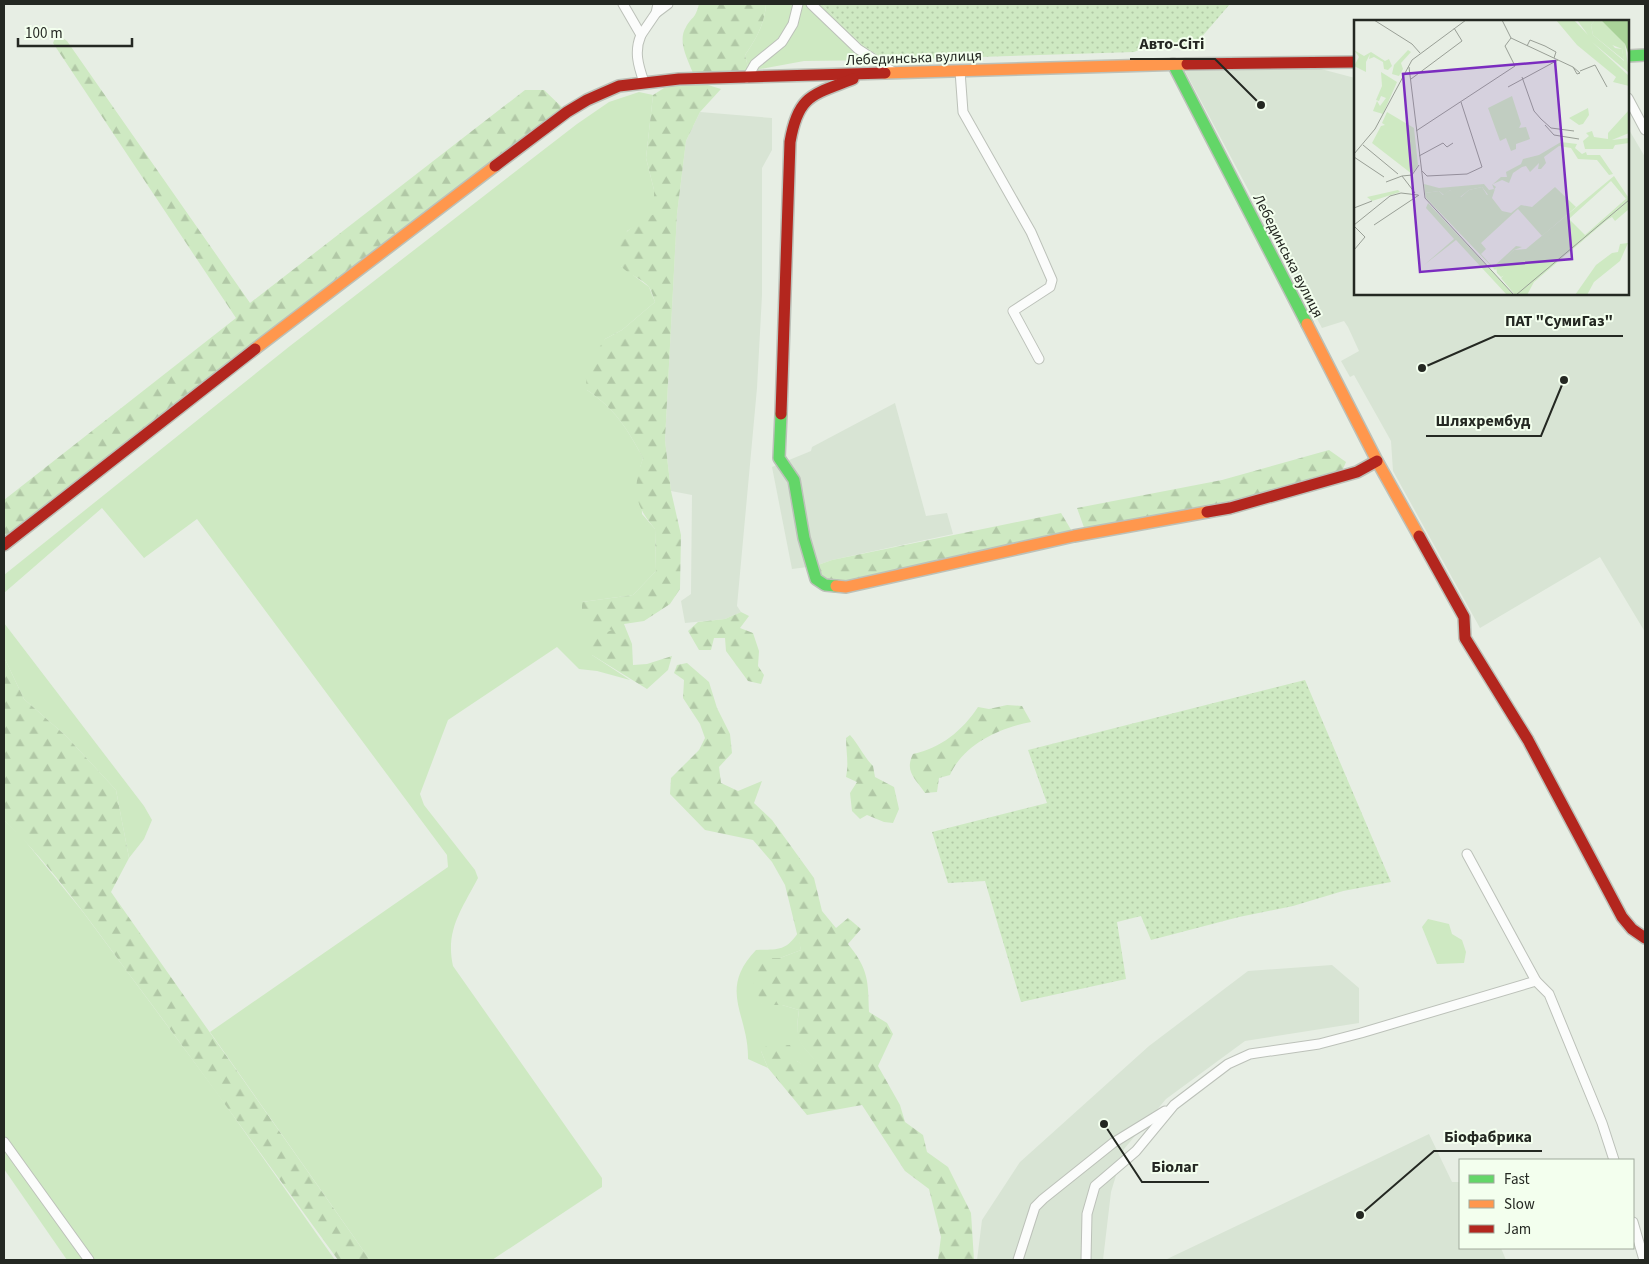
<svg xmlns="http://www.w3.org/2000/svg" width="1649" height="1264" font-family="'Source Sans 3',sans-serif">
<defs>
<pattern id="forest-firs" width="22" height="20" patternUnits="userSpaceOnUse" patternTransform="scale(1.25)"><rect width="22" height="20" fill="#cee9c2"/><path d="M5 1l3.5 6h-7zM16 11l3.5 6h-7z" fill="#b1c8a6"/></pattern>
<pattern id="park-dots" width="8" height="8" patternUnits="userSpaceOnUse" patternTransform="scale(1.25)"><rect width="8" height="8" fill="#cee9c2"/><path d="M2 2h.1M6 6h.1" fill="none" stroke="#b1c8a6" stroke-width="1.8" stroke-linecap="round"/></pattern>
</defs>
<rect width="100%" height="100%" fill="#e7eee4"/>
<g fill="#d8e4d4">
<polygon points="1321,69 1355,78 1355,294 1628,294 1628,128 1645,157 1645,632 1600,557 1480,628 1393,471 1391,441 1354,375 1350,377 1341,361 1359,351 1348,327 1344,321 1322,328 1185,71"/>
<polygon points="700,112 772,118 772,150 762,168 762,295 757,388 737,606 741,612 725,619 685,623 681,601 691,594 692,495 671,491 665,440 677,214 686,141"/>
<polygon points="895,403 926,516 947,513 953,534 832,560 815,566 792,569 772,467 811,451 812,447"/>
<polygon points="1332,965 1359,988 1359,1023 1245,1041 1166,1099 1124,1149 1111,1192 1103,1260 977,1260 982,1220 1020,1162 1149,1046 1248,971"/>
<polygon points="1429,1134 1452,1182 1460,1182 1460,1248 1501,1248 1506,1260 1165,1260"/>
</g>
<g fill="#cee9c2">
<path d="M766 4H822L861 44 885 60 804 61 749 71 745 55C756 39 765 23 766 4Z"/>
<path d="M639 92 653 95 646 158 654 190V215L627 231 621 266 649 287 655 302 622 330 605 339 587 390C615 409 627 428 643 458L640 468 642 514 655 529 656 571 633 595 582 602 613 630 592 655 630 680 597 671 579 669 557 647 448 720 420 794 424 805 475 870 478 878C462 909 445 930 453 966L602 1178V1187L492 1260H370L210 1032 448 867 447 855 197 519 144 558 102 508 4 593V575L290 346 577 124 609 102Z"/>
<polygon points="4,623 144,806 152,820 144,839 129,858 116,790 66,736 24,699 4,657"/>
<polygon points="4,820 22,837 83,912 218,1094 335,1260 67,1260 4,1169"/>
<polygon points="1428,919 1449,924 1452,934 1462,940 1466,952 1464,963 1437,964 1422,927"/>
<path d="M798 933 801 950 780 958H760L762 1005H782L799 1010C795 1037 798 1043 818 1062L805 1067 797 1061 761 1051 768 1068 748 1059C749 1014 717 991 756 950 777 949 785 952 798 933Z"/>
</g>
<g fill="url(#forest-firs)">
<path d="M699 4H766C765 23 756 39 745 55L749 71 693 73C688 60 677 41 686 27 692 16 695 20 699 4Z"/>
<polygon points="57,34 67,41 250,303 525,90 544,90 567,112 4,545 4,500 236,318 53,43"/>
<path d="M680 84 708 85 721 89 700 112 686 141 677 214 665 440 671 491 681 535 680 589 670 604 644 621 624 624 632 644 633 665 647 664 672 656 668 670 647 689 592 655 591 639 612 630 582 621V602L633 595 656 571 655 529C634 504 632 490 643 458 627 428 615 409 587 390L585 369 605 339 622 330 655 302C653 297 652 291 649 287 642 278 628 275 621 266 602 241 637 224 654 214V190L646 158 653 95 664 88Z"/>
<polygon points="1329,450 1346,462 1340,476 1308,487 1086,533 1077,508 1222,480"/>
<polygon points="1061,513 1073,533 847,584 821,579 815,566 832,560"/>
<polygon points="741,612 749,616 740,628 753,633 759,651 758,666 764,675 761,684 748,681 726,651 725,638 714,638 711,650 699,650 688,631 698,622 725,619"/>
<path d="M4 657 24 699 66 736 116 790 129 858 111 892 370 1260H338C270 1167 204 1074 135 982 94 927 54 868 4 820Z"/>
<path d="M687 663 709 682 717 708 730 734 732 753 719 767 721 783 738 791 762 781 754 803 772 820 814 878 822 911 836 928 848 918 861 929 848 944C869 970 868 981 869 1012L887 1023 893 1034 878 1066 900 1105 905 1122 923 1135 927 1152 948 1167 971 1213 974 1260H938L941 1237 929 1189 905 1171 862 1105 807 1115 768 1068 761 1051 766 1046 790 1045 797 1061 805 1066 817 1062C797 1041 795 1040 799 1010L782 1005H762L751 976 759 958H780L801 950 785 885 772 862 753 840 705 830 670 794 671 778 699 750 705 738 700 724 683 698 684 680 674 673 677 665Z"/>
<path d="M1007 705 1022 706 1031 722C999 728 963 745 950 775L939 778 937 792 925 793C916 779 904 772 913 754 941 748 962 731 978 707L989 709Z"/>
<path d="M850 735C859 745 864 757 873 766L875 777 894 787 899 809 893 823 884 822 867 815 860 819 852 811 850 793 857 782 846 777C849 763 846 752 846 738Z"/>
</g>
<g fill="url(#park-dots)">
<polygon points="822,4 1230,4 1193,47 1144,48 1134,52 885,60 861,44"/>
<polygon points="1305,680 1391,882 1343,891 1293,906 1239,917 1151,940 1141,916 1117,922 1126,979 1021,1002 985,881 948,883 932,832 1047,803 1028,750"/>
</g>
<g fill="none" stroke-linecap="round" stroke-linejoin="round">
<g stroke="#bcc1b9" stroke-width="11">
<g id="street">
<path d="M623 4 641 35C634 51 638 65 644 82"/>
<polyline points="811,4 858,49 895,73"/>
<polyline points="656,13 668,4"/>
<polyline points="641,35 656,13 658,4"/>
<polyline points="960,71 963,112 1031,232 1052,280 1050,287 1013,311 1039,359"/>
<polyline points="747,78 755,64 782,42 793,24 798,4"/>
<polyline points="1628,98 1645,130"/>
<polyline points="1467,854 1536,981 1549,994 1602,1123 1614,1160"/>
<polyline points="4,1142 89,1260"/>
<polyline points="1633,1222 1644,1260"/>
<polyline points="1018,1260 1035,1207 1043,1199 1113,1143 1165,1111"/>
<polyline points="1086,1260 1087,1214 1095,1186 1136,1151 1174,1105 1228,1064 1250,1054 1319,1044 1361,1033 1536,981"/>
</g>
</g>
<g stroke="#bcc1b9" stroke-width="14">
<g id="fast">
<polyline points="1628,56 1645,55"/>
<polyline points="1173,64 1307,324"/>
<polyline points="781,414 779,458 794,480 804,538 816,579 825,585 836,586"/>
</g>
</g>
<g stroke="#bcc1b9" stroke-width="14">
<g id="slow">
<polyline points="885,73 1187,64"/>
<polyline points="1307,324 1377,461 1419,536"/>
<polyline points="255,349 495,166"/>
<polyline points="836,586 846,587 1074,536 1207,512"/>
</g>
</g>
<g stroke="#bcc1b9" stroke-width="14">
<g id="jam">
<polyline points="1187,64 1355,62"/>
<polyline points="495,166 567,112 587,100 619,86 679,79 885,73"/>
<path d="M781 414 790 142C798 95 812 95 853 79"/>
<polyline points="1207,512 1230,508 1357,472 1377,461"/>
<polyline points="1419,536 1464,617 1465,638 1528,740 1622,917 1632,929 1645,938"/>
<polyline points="4,545 255,349"/>
</g>
</g>
<use href="#street" stroke="#fbfcfb" stroke-width="9"/>
<use href="#fast" stroke="#63d668" stroke-width="11"/>
<use href="#slow" stroke="#ff974d" stroke-width="11"/>
<use href="#jam" stroke="#b3261e" stroke-width="11"/>
</g>
<g text-anchor="middle" dominant-baseline="central" stroke-width="4" stroke-linejoin="round" paint-order="stroke">
<g font-size="15" fill="#242822" stroke="#f3ffee">
<text transform="translate(914 58) rotate(-2)">Лебединська вулиця</text>
<text transform="translate(1288 256) rotate(63)">Лебединська вулиця</text>
</g>
</g>
<g transform="translate(1354 20)">
<rect width="275" height="275" fill="#e7eee4"/>
<path d="M241 0H247L262 14 255 21 261 28 268 29 270 40 239 15 237 5ZM128 167 133 175 141 169 138 178 148 191 157 193 167 185 178 187 201 167 222 187 188 216 164 189 127 223 132 229 127 234 139 247 162 226 168 227 160 230 141 250 72 178 71 173 85 171 89 175 96 170 107 177 115 170ZM274 177 275 189 261 201 258 197 253 200 180 262 173 275H161L147 258 214 198 231 215Z" fill="#cee9c2"/>
<path d="M202 0H220L234 15 223 0H241L237 5 239 15 270 41 268 29 251 22 254 15 262 14 271 24 275 53 238 22 275 56V66L259 62 262 57 223 25ZM0 30 10 36 17 32 31 41 35 39 38 46 34 50 30 49 29 42 20 37 15 39 16 34 12 42V52L0 46 5 37ZM54 30 57 32 47 43 49 49 45 56 38 54 40 45ZM27 52 43 62 29 94 19 91 23 81 26 86 32 78 27 76 25 81 22 80 28 66ZM234 88 235 95 229 104 225 105 215 98ZM275 90V113L258 120 275 118V123L261 125 259 129H231L229 121 235 116 232 113 238 111 240 117 254 119V113ZM207 122 223 124 221 128 228 134 232 132 233 135H246L259 154 255 155 243 140 224 139 217 128 205 126 190 137 192 143 187 149H184L185 143 176 152 172 146 168 147 159 153 155 163 148 160 139 164 147 157H153L152 152 167 144 169 139 185 135ZM260 156 274 177 272 179 257 161 154 254 147 257 143 253 142 247 160 230 172 229ZM70 164 85 168 130 164 135 170 140 169 138 164 142 167 135 176 128 167 115 170 105 178 96 170 90 175 85 171 71 173ZM74 183 160 275H153L102 220 70 245 100 219 72 188ZM274 223 266 241 240 262 233 275H221L242 245 258 233 264 232 266 224Z" fill="#cee9c2"/>
<path d="M44 170 46 172 18 181 13 177Z" fill="#cee9c2"/>
<path d="M158 76 167 104 165 108 172 107 176 119 162 124V129L157 131 152 118 146 121 134 88ZM33 92 60 108 64 145 58 154 18 123 27 106 31 105 28 103Z" fill="#cee9c2"/>
<path d="M247 0H275V36L271 24Z" fill="#a9d298"/>
<path fill="none" stroke="#999f96" stroke-width="1" d="M20 0 58 24 66 33M148 0 157 18 219 47 223 54 226 53 219 47M173 26 176 20 191 26 202 32 200 38M55 47 71 178 160 275M226 51 241 45 253 67M168 57 180 91 187 99 197 108 220 111M57 59 108 21 100 8M154 67 204 40M191 105 200 115 225 119M62 111 161 46 151 26 157 18M9 125 44 154M0 134 21 109 58 40 112 0M65 136 89 123 93 127 99 123M0 137 30 157M68 151 73 156 113 154 128 147 107 82M48 156 58 155 65 145M32 162 48 156 61 173M0 188 18 181M0 205 36 176 47 173 64 175M20 205 65 175M0 206 11 217 0 230M162 275 275 180"/>
<path fill="#7b2cbf" fill-opacity="0.15" stroke="#7b2cbf" stroke-width="2.5" d="M201 41 218 239 66 252 49 54Z"/>
<rect width="275" height="275" fill="none" stroke="#242822" stroke-width="2.5"/>
</g>
<path fill="none" stroke="#242822" stroke-width="2" d="M1261 105L1215 59H1130M1422 368L1495 336H1623M1564 380L1541 436H1426M1360 1215L1434 1151H1542M1104 1124L1142 1182H1209"/>
<g fill="#242822" stroke="#f3ffee" stroke-width="2">
<circle cx="1261" cy="105" r="5"/>
<circle cx="1422" cy="368" r="5"/>
<circle cx="1564" cy="380" r="5"/>
<circle cx="1360" cy="1215" r="5"/>
<circle cx="1104" cy="1124" r="5"/>
</g>
<g font-size="16" text-anchor="middle" font-weight="bold" fill="#242822" stroke="#f3ffee" stroke-width="4" stroke-linejoin="round" paint-order="stroke">
<text x="1172" y="49">Авто-Сіті</text>
<text x="1559" y="326">ПАТ "СумиГаз"</text>
<text x="1483" y="426">Шляхрембуд</text>
<text x="1488" y="1142">Біофабрика</text>
<text x="1175" y="1172">Біолаг</text>
</g>
<rect width="1649" height="1264" fill="none" stroke="#242822" stroke-width="10"/>
<rect x="1459" y="1159" width="175" height="90" fill="#f3ffee" stroke="#a0a99c"/>
<rect x="1469" y="1175" width="25" height="8" fill="#63d668" stroke="#a0a99c"/>
<text x="1504" y="1184" font-size="15" fill="#242822">Fast</text>
<rect x="1469" y="1200" width="25" height="8" fill="#ff974d" stroke="#a0a99c"/>
<text x="1504" y="1209" font-size="15" fill="#242822">Slow</text>
<rect x="1469" y="1225" width="25" height="8" fill="#b3261e" stroke="#a0a99c"/>
<text x="1504" y="1234" font-size="15" fill="#242822">Jam</text>
<path d="M18 38v8h114v-8" fill="none" stroke="#242822" stroke-width="2.5"/>
<text x="25" y="38" font-size="15" fill="#242822" stroke="#f3ffee" stroke-width="4" paint-order="stroke">100 m</text>
</svg>
